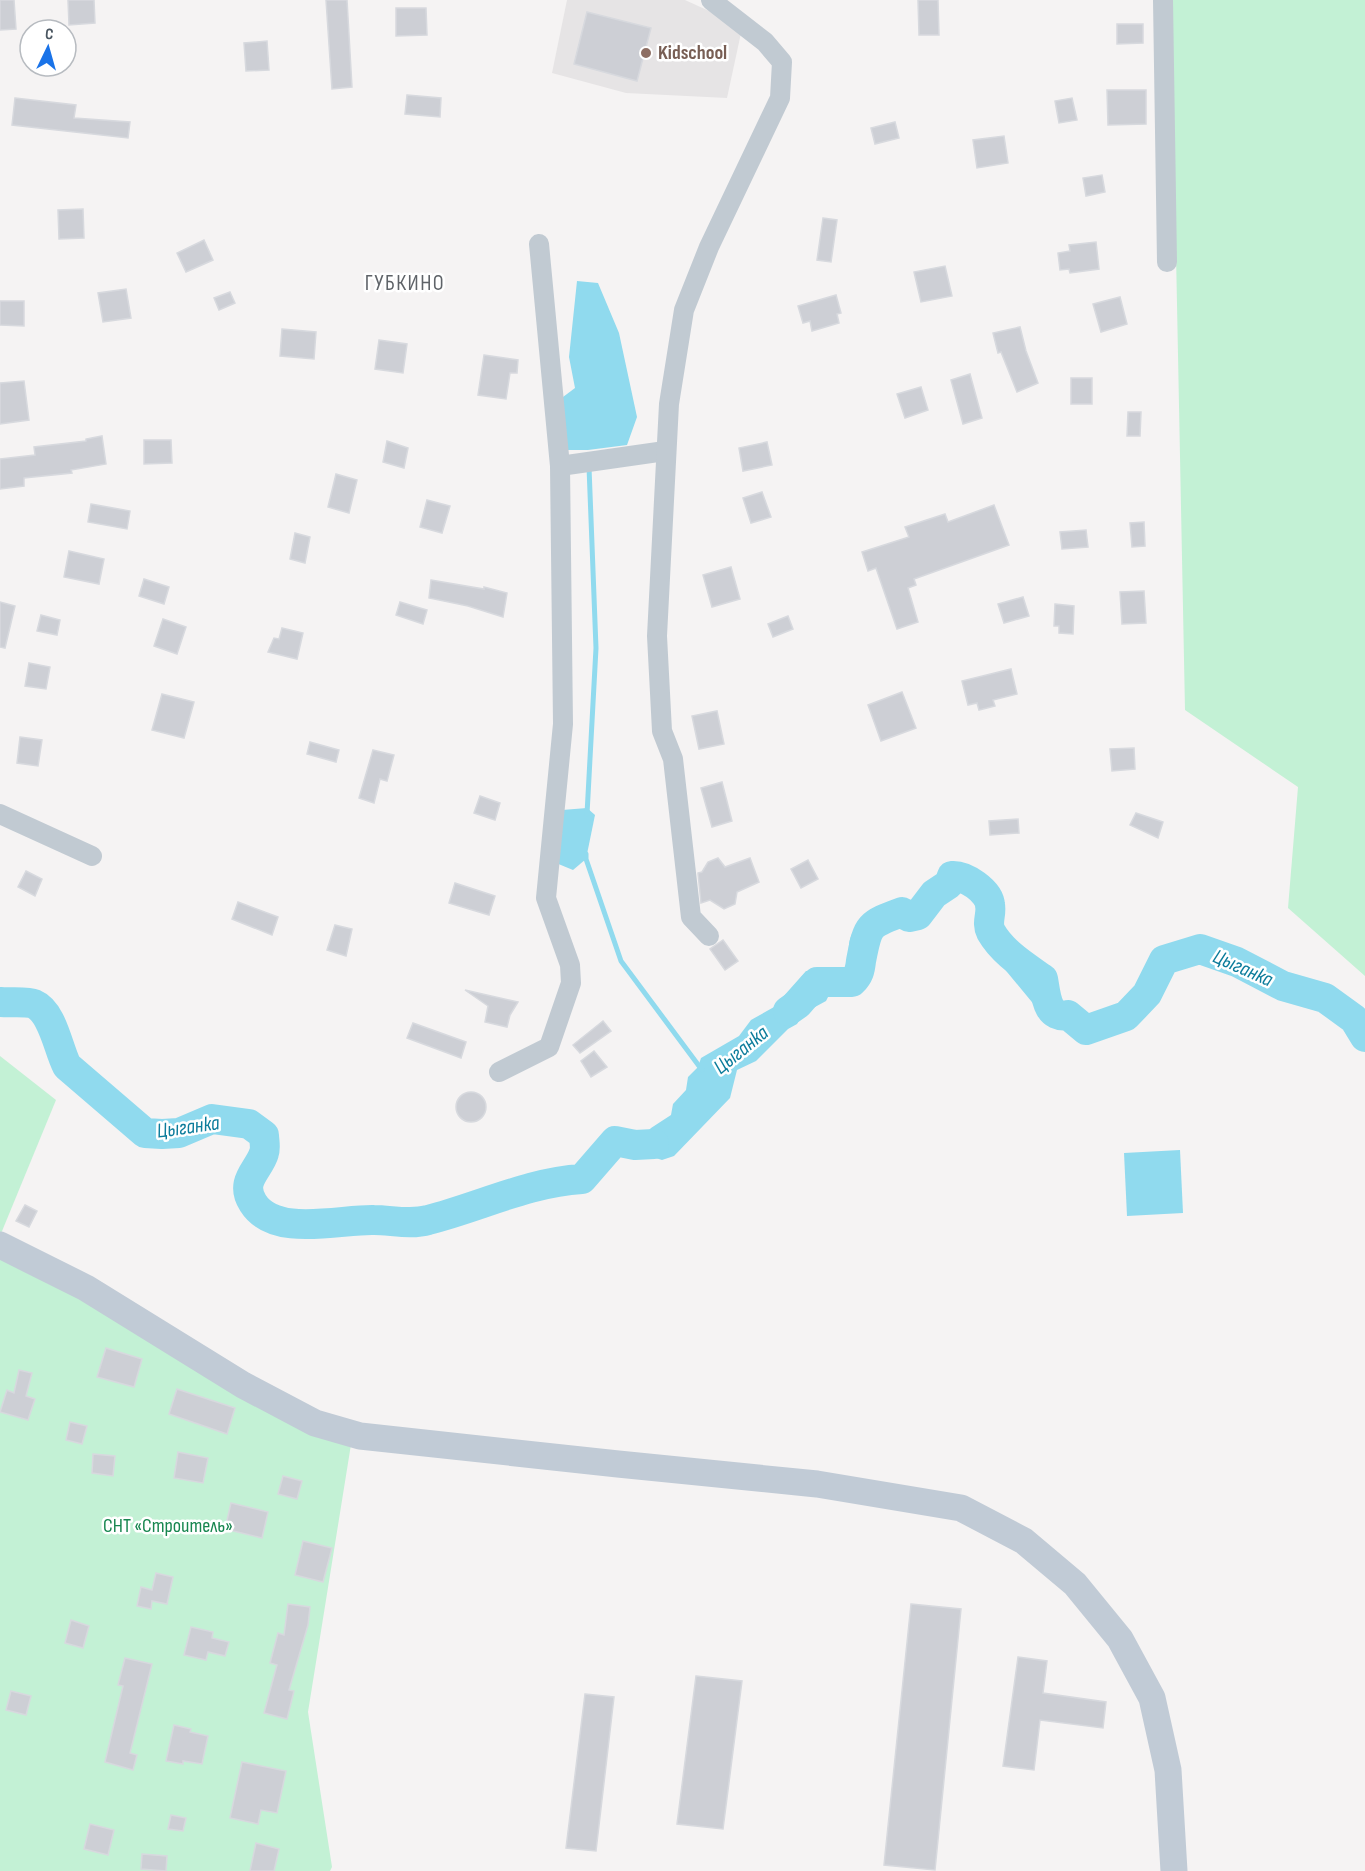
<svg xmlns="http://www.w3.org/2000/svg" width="1365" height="1871" font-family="'Sofia Sans Condensed',sans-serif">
<rect width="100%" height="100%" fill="#f5f3f3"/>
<polygon fill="#e6e4e5" points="567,0 685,0 718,15 741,33 727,98 626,93 552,73"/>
<g fill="#c3f1d5">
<polygon points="1171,0 1365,0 1365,976 1288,908 1298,787 1185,710"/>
<polygon points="0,1056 56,1100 0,1236"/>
<polygon points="0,1252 353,1432 308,1712 332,1867 330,1871 0,1871"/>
</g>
<g fill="#90daee">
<polygon points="577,281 598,283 619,333 637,417 627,445 588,450 568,450 559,400 575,388 569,357"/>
<polygon points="587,808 595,815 586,859 573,870 556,863 562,810"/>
<path d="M876 915 884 928V933L868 956H854L849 951C848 930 859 925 876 915Z"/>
<path d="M991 932C1000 936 1007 943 1015 949 1035 966 1069 993 1059 1023L1048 1019 1036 1007 988 949 984 935Z"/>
<polygon points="806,971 811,971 829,995 826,1001 804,1013 797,1024 788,1029 756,1061 737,1070 730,1098 674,1156 662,1160 618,1146 615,1141 619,1137 637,1142 651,1128 671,1115 673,1104 686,1090 688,1077 698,1067 701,1058 739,1036 751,1020 774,1007"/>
<polygon points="1180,1150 1183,1213 1127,1216 1124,1153"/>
</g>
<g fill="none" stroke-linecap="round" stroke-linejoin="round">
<g stroke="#90daee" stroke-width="5">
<polyline points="587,814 596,648 589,467"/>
<polyline points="586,854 586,859 621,961 702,1070"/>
</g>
<g stroke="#90daee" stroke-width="30">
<path d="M0 1002C8 1003 27 1001 34 1004 53 1012 58 1049 67 1066L145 1133 162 1134 179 1133 212 1119 249 1124 264 1135C264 1140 266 1148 264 1153 259 1170 239 1181 253 1203 275 1238 340 1219 374 1220 391 1220 411 1225 428 1220 479 1207 529 1182 582 1179L615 1141 635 1145 654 1144"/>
<path d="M788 1011 798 1004 817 982H852C859 975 860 970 861 961 868 925 867 925 902 912L909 917 918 915 934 894 949 884 952 876C965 875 989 891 990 905 992 915 986 922 991 932 1003 953 1025 966 1043 979 1046 994 1046 1019 1068 1015L1086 1030 1126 1016 1147 994 1164 960 1200 949 1237 962 1283 986 1325 998 1354 1019 1365 1037"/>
</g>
</g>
<g fill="#cdcfd5" stroke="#d7d9de" stroke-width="1.5">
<polygon points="0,0 14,0 16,29 0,30"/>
<polygon points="68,0 94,0 95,23 69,25"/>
<polygon points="326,0 347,0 352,87 332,89"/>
<polygon points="918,0 938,0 939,35 919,35"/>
<polygon points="396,8 426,8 427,35 396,36"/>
<polygon points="587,12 651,28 637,81 574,64"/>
<polygon points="1117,24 1143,24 1143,43 1117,44"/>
<polygon points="267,41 269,70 246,71 244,43"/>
<polygon points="1107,90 1146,90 1146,124 1108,125"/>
<polygon points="407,95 441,98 440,117 405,114"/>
<polygon points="15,98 76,105 74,118 130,122 128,138 12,125"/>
<polygon points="1072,98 1077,120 1059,123 1055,101"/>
<polygon points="895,122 899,138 875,144 871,128"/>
<polygon points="1004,136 1008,163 977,168 973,140"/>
<polygon points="1102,175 1105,192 1086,196 1083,178"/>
<polygon points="83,209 84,238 59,239 58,210"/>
<polygon points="823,218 837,220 831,262 817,260"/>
<polygon points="204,240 213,260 186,272 177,253"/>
<polygon points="1096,242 1099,269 1070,273 1069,269 1060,270 1058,253 1070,251 1069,245"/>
<polygon points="945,266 952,296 921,302 914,272"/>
<polygon points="126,289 131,318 103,322 98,293"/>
<polygon points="230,292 235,303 219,310 214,298"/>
<polygon points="836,295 841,313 837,314 839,323 812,331 810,321 803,323 798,306"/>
<polygon points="1120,297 1127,324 1101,332 1093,304"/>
<polygon points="0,301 24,301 24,326 0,325"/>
<polygon points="1020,327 1026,351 1038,383 1017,392 1001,352 998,353 993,333"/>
<polygon points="282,329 316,332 314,359 280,356"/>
<polygon points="379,340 407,344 403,373 375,369"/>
<polygon points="484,355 518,360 517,373 510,373 506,399 478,395"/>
<polygon points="970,374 982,418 963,424 951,380"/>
<rect x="1071" y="378" width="21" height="26"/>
<polygon points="24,381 29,420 0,424 0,383"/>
<polygon points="921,387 928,410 905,418 897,394"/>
<polygon points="1128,412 1141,412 1140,436 1127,436"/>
<polygon points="102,436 106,464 71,470 72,473 24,478 24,486 0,489 0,459 35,455 34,447 86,441 86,439"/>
<polygon points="144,440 171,440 172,463 144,464"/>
<polygon points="387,441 408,448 404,468 383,462"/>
<polygon points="767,442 772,465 743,471 739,448"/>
<polygon points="336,474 357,480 349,513 328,507"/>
<polygon points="762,492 771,517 751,523 743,498"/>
<polygon points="427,500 450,506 442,533 420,527"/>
<polygon points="91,504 130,511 127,529 88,522"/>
<polygon points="994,505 1009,545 914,579 916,585 908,588 918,622 897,629 876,568 868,571 862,552 909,537 905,527 945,514 948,522"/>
<polygon points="1144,522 1145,546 1132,547 1130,523"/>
<polygon points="1086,530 1088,547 1062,549 1060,532"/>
<polygon points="295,533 310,537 305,563 290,559"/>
<polygon points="69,551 104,559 99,584 64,577"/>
<polygon points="731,567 740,599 712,607 703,575"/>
<polygon points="144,579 169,587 164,604 139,596"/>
<polygon points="431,580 484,589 484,587 507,593 503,617 468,606 429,598"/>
<polygon points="1144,591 1146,623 1122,624 1120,592"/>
<polygon points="1023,597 1029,616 1004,623 998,604"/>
<polygon points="0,602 15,606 5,648 0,647"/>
<polygon points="400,602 427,610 423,624 396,615"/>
<polygon points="1055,604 1074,606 1073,634 1059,633 1059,626 1054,626"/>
<polygon points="41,615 60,620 57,635 37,631"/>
<polygon points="788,616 793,629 773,637 768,624"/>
<polygon points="163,619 186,627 177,654 154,646"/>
<polygon points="282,628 303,633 297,659 268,652 274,638 279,639"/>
<polygon points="29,663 50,667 46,689 25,686"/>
<polygon points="1011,669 1017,694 993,700 995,706 979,710 977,703 968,705 962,681"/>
<polygon points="902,692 916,728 881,741 868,705"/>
<polygon points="162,694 194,702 184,738 152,730"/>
<polygon points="717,711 724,744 699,749 692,716"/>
<polygon points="20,737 42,740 38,766 17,763"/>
<polygon points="310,742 339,750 336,762 307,754"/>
<polygon points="1134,748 1135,769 1112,771 1110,749"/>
<polygon points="373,750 394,755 387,781 380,779 374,803 359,798"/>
<polygon points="722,782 732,821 712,827 701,788"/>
<polygon points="480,796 500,803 495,820 474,813"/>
<polygon points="1136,813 1163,822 1158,838 1130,825"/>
<polygon points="1018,819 1019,833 990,835 989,821"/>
<polygon points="718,858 725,867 750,858 759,882 737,892 735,904 724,909 710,900 701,903 698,873 702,872 708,862"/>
<polygon points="808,860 818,879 801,888 791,869"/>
<polygon points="26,871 42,879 35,896 18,887"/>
<polygon points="455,883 495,896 489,915 449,903"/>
<polygon points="238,902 278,917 272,935 232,919"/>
<polygon points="335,925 352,929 346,956 327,950"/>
<polygon points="723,940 738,961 725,970 710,949"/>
<polygon points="465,990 518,1002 510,1015 507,1027 485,1022 488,1006"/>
<polygon points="603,1021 611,1031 580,1053 573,1045"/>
<polygon points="413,1023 466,1042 461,1058 407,1038"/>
<polygon points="594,1051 607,1067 591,1077 581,1061"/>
<circle cx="471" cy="1107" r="15"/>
<polygon points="25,1205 37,1211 29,1227 16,1221"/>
<polygon points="106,1348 142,1359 134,1387 97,1377"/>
<polygon points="19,1370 32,1373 26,1396 35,1399 28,1420 0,1412 7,1390 14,1393"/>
<polygon points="177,1389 235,1408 227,1434 169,1414"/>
<polygon points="70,1422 87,1426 82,1444 66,1440"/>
<polygon points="178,1452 208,1458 203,1483 174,1478"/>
<polygon points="93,1454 115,1456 113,1476 92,1473"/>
<polygon points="283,1476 302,1481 297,1499 278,1494"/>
<polygon points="231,1503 268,1512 262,1538 225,1529"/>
<polygon points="303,1541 332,1548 323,1582 295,1575"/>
<polygon points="156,1573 173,1577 167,1604 152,1601 151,1609 137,1606 141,1587 152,1590"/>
<polygon points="288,1604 310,1607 308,1625 289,1690 294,1691 287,1719 264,1713 277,1665 270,1663 278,1633 284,1635"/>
<polygon points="911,1604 961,1609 935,1870 884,1865"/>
<polygon points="71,1620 89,1626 83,1648 65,1643"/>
<polygon points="191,1627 213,1632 212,1638 229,1642 225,1656 208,1652 206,1660 184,1655"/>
<polygon points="1018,1657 1047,1661 1043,1693 1106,1702 1103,1728 1040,1720 1034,1770 1003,1766"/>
<polygon points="125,1658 152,1664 130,1753 137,1755 133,1770 105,1762 123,1686 118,1685"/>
<polygon points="696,1676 742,1681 723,1829 677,1824"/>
<polygon points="11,1691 31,1696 26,1715 6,1710"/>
<polygon points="585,1694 614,1697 596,1851 566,1848"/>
<polygon points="174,1725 191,1729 190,1732 208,1736 202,1764 183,1761 183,1764 166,1761"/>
<polygon points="242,1762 286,1771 277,1813 261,1810 258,1824 230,1818"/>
<polygon points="171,1815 186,1818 183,1831 168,1829"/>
<polygon points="90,1824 114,1830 108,1855 84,1849"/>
<polygon points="256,1843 279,1849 274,1871 250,1871"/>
<polygon points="142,1854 167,1856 166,1871 141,1869"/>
</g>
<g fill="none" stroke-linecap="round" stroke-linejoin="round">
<g stroke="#c1cad2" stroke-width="20">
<polyline points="1163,0 1167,262"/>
<polyline points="560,466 665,451"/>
<polyline points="0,814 92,856"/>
<polyline points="709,936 691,917 673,759 662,731 657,636 669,404 684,310 709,247 780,98 782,62 765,42 711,0"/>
<polyline points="499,1072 549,1047 571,983 570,965 546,898 563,724 560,466 539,244"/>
</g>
<polyline stroke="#c1cbd6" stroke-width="27" points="0,1245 86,1288 243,1385 315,1423 360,1436 618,1464 817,1484 961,1508 1024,1541 1075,1584 1120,1639 1152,1698 1168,1770 1174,1871"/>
</g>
<circle fill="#8d6e63" stroke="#fff" stroke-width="2" cx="646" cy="53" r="6"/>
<g text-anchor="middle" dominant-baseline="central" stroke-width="5" stroke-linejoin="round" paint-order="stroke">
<g font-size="20" font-weight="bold" fill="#785e54" stroke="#fff" text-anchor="start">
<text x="658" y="53">Kidschool</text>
</g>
<g font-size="20" fill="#17864f" stroke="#fff">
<text x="168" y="1526">СНТ «Строитель»</text>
</g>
<g font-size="21" font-style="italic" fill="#0c7c9b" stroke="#fff">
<text transform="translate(1243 968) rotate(24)">Цыганка</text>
<text transform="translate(741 1050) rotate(-39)">Цыганка</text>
<text transform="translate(188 1127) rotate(-8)">Цыганка</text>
</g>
<g font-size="22" letter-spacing="1.5" fill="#5f6368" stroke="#fff">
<text x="405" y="283">ГУБКИНО</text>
</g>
</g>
<g transform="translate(48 48) rotate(5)"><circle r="28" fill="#ffffff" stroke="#b7bbc0" stroke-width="1.5"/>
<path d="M0-4.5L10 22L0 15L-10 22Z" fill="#1a73e8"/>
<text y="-9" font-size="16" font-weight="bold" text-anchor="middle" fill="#4a5661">С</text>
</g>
</svg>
